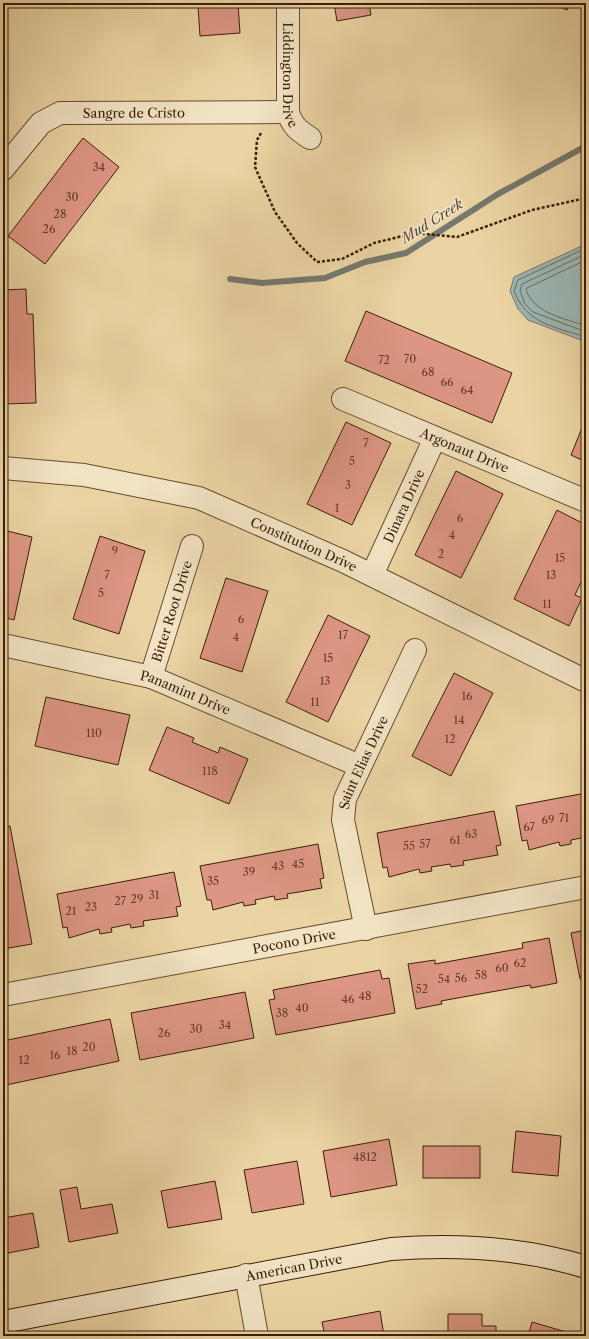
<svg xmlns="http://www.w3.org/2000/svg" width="589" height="1339" font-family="'Libre Caslon Text',serif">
<rect width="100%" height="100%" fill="#ebd4a3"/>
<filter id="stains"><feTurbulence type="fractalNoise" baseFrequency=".005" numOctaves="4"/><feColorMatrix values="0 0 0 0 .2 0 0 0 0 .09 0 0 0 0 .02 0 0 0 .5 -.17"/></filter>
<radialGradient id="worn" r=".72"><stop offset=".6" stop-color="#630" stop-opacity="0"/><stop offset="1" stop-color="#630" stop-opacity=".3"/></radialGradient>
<polygon fill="#9cb5b1" stroke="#75796f" points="586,244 586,342 528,320 518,309 510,291 514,277"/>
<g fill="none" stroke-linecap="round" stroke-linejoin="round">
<g stroke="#6c6a5e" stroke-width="1">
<path d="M586 248 518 280 514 291C527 324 555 327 586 337"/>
<polyline points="586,254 522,284 520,291 525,304 533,312 586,332"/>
<path d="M586 260 527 288 526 290C535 314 564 318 586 326"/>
</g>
<polyline stroke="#75796f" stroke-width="6" points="230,279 262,283 325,278 365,262 406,253 498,194 586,146"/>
</g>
<g fill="#dd9683" stroke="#3b1e0b">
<polygon points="204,3 238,3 240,33 200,36 198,7 204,7"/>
<polygon points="334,3 369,3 371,15 337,21"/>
<polygon points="550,3 570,3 567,10"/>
<polygon points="83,138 119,167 45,264 8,236"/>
<polygon points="26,289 27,314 33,314 36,403 3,404 3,290"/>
<polygon points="366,311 512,373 492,423 345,361"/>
<polygon points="586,418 586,462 571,455"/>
<polygon points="346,422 391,443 352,525 307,504"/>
<polygon points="456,471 503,494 461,578 415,555"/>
<polygon points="557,510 586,525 586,582 582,580 575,595 582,598 569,626 514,599"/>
<polygon points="3,530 32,537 14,620 3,617"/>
<polygon points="100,536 145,551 119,634 73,619"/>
<polygon points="226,578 268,591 242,672 200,658"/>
<polygon points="328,615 370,636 328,722 286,702"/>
<polygon points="454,673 493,693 451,776 412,756"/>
<polygon points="46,697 130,715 118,765 35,746"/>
<polygon points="167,727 194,738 192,742 218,753 220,747 248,759 229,804 149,770"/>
<polygon points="3,788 7,808 3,809"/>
<polygon points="586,793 586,837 571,840 571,844 560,846 559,842 529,850 527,840 522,841 516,806"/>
<polygon points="494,811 501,845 496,846 498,855 463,861 464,865 451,867 450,864 431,867 432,871 420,873 419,869 389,877 387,867 383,868 377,833"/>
<polygon points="10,826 32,944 3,949 3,827"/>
<polygon points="318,844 324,878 320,879 322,888 287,894 288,898 275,900 274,896 255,900 256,904 244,906 243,902 213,910 211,900 207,900 200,866"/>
<polygon points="174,872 181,906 176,907 178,916 143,921 144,926 131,928 130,924 111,928 112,932 100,934 99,929 69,938 67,927 63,928 57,894"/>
<polygon points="586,930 586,978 580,979 571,933"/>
<polygon points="549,938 557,983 531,988 530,985 441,1001 442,1004 416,1009 408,964 435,960 435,964 523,948 522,943"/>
<polygon points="380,970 382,979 389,978 395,1013 276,1035 269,1000 275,999 273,990"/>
<polygon points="245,992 254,1038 140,1060 131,1013"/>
<polygon points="110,1019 119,1061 6,1085 3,1073 3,1041"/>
<polygon points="516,1131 561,1136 558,1176 512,1172"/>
<polygon points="389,1139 397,1185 331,1197 323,1151"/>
<rect x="423" y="1146" width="57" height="32"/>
<polygon points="297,1161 304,1204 252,1213 244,1170"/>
<polygon points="215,1181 222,1219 168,1228 161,1191"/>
<polygon points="77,1187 81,1209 112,1204 118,1233 69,1242 60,1190"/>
<polygon points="33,1213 39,1247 3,1254 3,1218"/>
<polygon points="380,1311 384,1336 325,1336 322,1322"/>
<polygon points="448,1314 482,1314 482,1326 496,1326 496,1336 448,1336"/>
<polygon points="532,1322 580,1336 528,1336"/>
</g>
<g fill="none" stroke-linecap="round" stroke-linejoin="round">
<g stroke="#674c31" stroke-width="24">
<g id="street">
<path id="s1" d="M288 3V112C292 126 299 131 310 138"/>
<path id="s2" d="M3 169 41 123 60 113 288 112"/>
<path id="s3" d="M343 399 586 501"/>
<path id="s4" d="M3 468 84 475 199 498 343 561 586 681"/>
<path id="s5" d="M372 575 435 438"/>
<path id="s6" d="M3 645 151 677 360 766"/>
<path id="s7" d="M151 677 192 546"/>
<path id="s8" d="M366 929 343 820 345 799 415 650"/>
<path id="s9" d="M3 995 586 887"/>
<polyline points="246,1275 257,1336"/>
</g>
</g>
<g stroke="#3b1e0b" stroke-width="24">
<g id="secondary">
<path id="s10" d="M3 1322 391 1249C456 1244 524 1248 586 1267"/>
</g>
</g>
<polyline stroke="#3b1e0b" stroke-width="2.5" stroke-dasharray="3 2" stroke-linecap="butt" points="261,133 257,140 255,167 275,212 297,243 317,262 342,259 374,243 415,233 457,237 532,210 586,198"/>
<use href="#street" stroke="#f2e3c3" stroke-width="22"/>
<use href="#secondary" stroke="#f2e3c3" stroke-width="22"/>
</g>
<g text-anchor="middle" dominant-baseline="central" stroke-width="3.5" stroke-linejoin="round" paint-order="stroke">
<g font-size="11" fill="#643c29">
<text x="99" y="167">34</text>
<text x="72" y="197">30</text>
<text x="60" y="214">28</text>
<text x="49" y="229">26</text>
<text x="410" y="359">70</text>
<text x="384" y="360">72</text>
<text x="428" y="372">68</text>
<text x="447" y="382">66</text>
<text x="467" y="390">64</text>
<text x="366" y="443">7</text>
<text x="352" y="461">5</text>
<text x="348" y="485">3</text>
<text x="337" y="508">1</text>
<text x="460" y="518">6</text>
<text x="452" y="535">4</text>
<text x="115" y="551">9</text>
<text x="441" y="554">2</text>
<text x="560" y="558">15</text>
<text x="107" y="575">7</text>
<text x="551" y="575">13</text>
<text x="101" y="593">5</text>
<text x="547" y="604">11</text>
<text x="241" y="619">6</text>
<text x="343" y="635">17</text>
<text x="236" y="637">4</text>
<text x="328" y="658">15</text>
<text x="325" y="681">13</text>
<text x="467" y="696">16</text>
<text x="315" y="702">11</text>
<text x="459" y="720">14</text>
<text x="94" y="733">110</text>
<text x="450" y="739">12</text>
<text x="210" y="771">118</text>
<text x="564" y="818">71</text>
<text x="548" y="820">69</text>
<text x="529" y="827">67</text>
<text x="471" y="834">63</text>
<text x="455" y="840">61</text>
<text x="425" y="844">57</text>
<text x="409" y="846">55</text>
<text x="298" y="864">45</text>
<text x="278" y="866">43</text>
<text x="249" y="872">39</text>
<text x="213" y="881">35</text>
<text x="154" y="895">31</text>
<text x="137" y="899">29</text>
<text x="120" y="901">27</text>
<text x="91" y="907">23</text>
<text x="71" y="911">21</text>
<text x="520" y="963">62</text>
<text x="502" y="968">60</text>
<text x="481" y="975">58</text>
<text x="461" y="978">56</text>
<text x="444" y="979">54</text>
<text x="422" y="989">52</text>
<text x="365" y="996">48</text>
<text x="348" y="999">46</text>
<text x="302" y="1008">40</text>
<text x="282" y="1013">38</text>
<text x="225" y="1025">34</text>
<text x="196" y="1029">30</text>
<text x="164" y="1033">26</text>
<text x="89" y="1047">20</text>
<text x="72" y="1051">18</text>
<text x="55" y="1055">16</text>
<text x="24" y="1060">12</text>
<text x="365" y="1157">4812</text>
</g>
<g font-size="13" fill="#3b1e0b" stroke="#f2e3c3">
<text stroke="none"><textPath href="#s1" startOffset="72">Liddington Drive</textPath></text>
<text stroke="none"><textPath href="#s2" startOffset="155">Sangre de Cristo</textPath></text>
<text stroke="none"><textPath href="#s3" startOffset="132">Argonaut Drive</textPath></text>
<text stroke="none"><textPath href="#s5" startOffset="76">Dinara Drive</textPath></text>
<text stroke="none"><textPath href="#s4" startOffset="313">Constitution Drive</textPath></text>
<text stroke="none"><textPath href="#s7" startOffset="69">Bitter Root Drive</textPath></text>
<text stroke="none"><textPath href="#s6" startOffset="189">Panamint Drive</textPath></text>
<text stroke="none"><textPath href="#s8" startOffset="173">Saint Elias Drive</textPath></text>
<text stroke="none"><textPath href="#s9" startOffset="296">Pocono Drive</textPath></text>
<text stroke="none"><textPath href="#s10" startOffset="296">American Drive</textPath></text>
</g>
<g font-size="14" font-style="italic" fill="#584b3d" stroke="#f2e3c3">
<text transform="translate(432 221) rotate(-32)">Mud Creek</text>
</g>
</g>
<rect width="589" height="1339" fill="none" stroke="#ebd4a3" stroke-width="16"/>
<rect x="4" y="4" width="581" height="1331" fill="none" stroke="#3b1e0b" stroke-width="2"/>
<rect x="8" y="8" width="573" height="1323" fill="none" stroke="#3b1e0b"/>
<rect width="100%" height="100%" filter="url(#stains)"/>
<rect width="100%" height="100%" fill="url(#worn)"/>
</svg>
